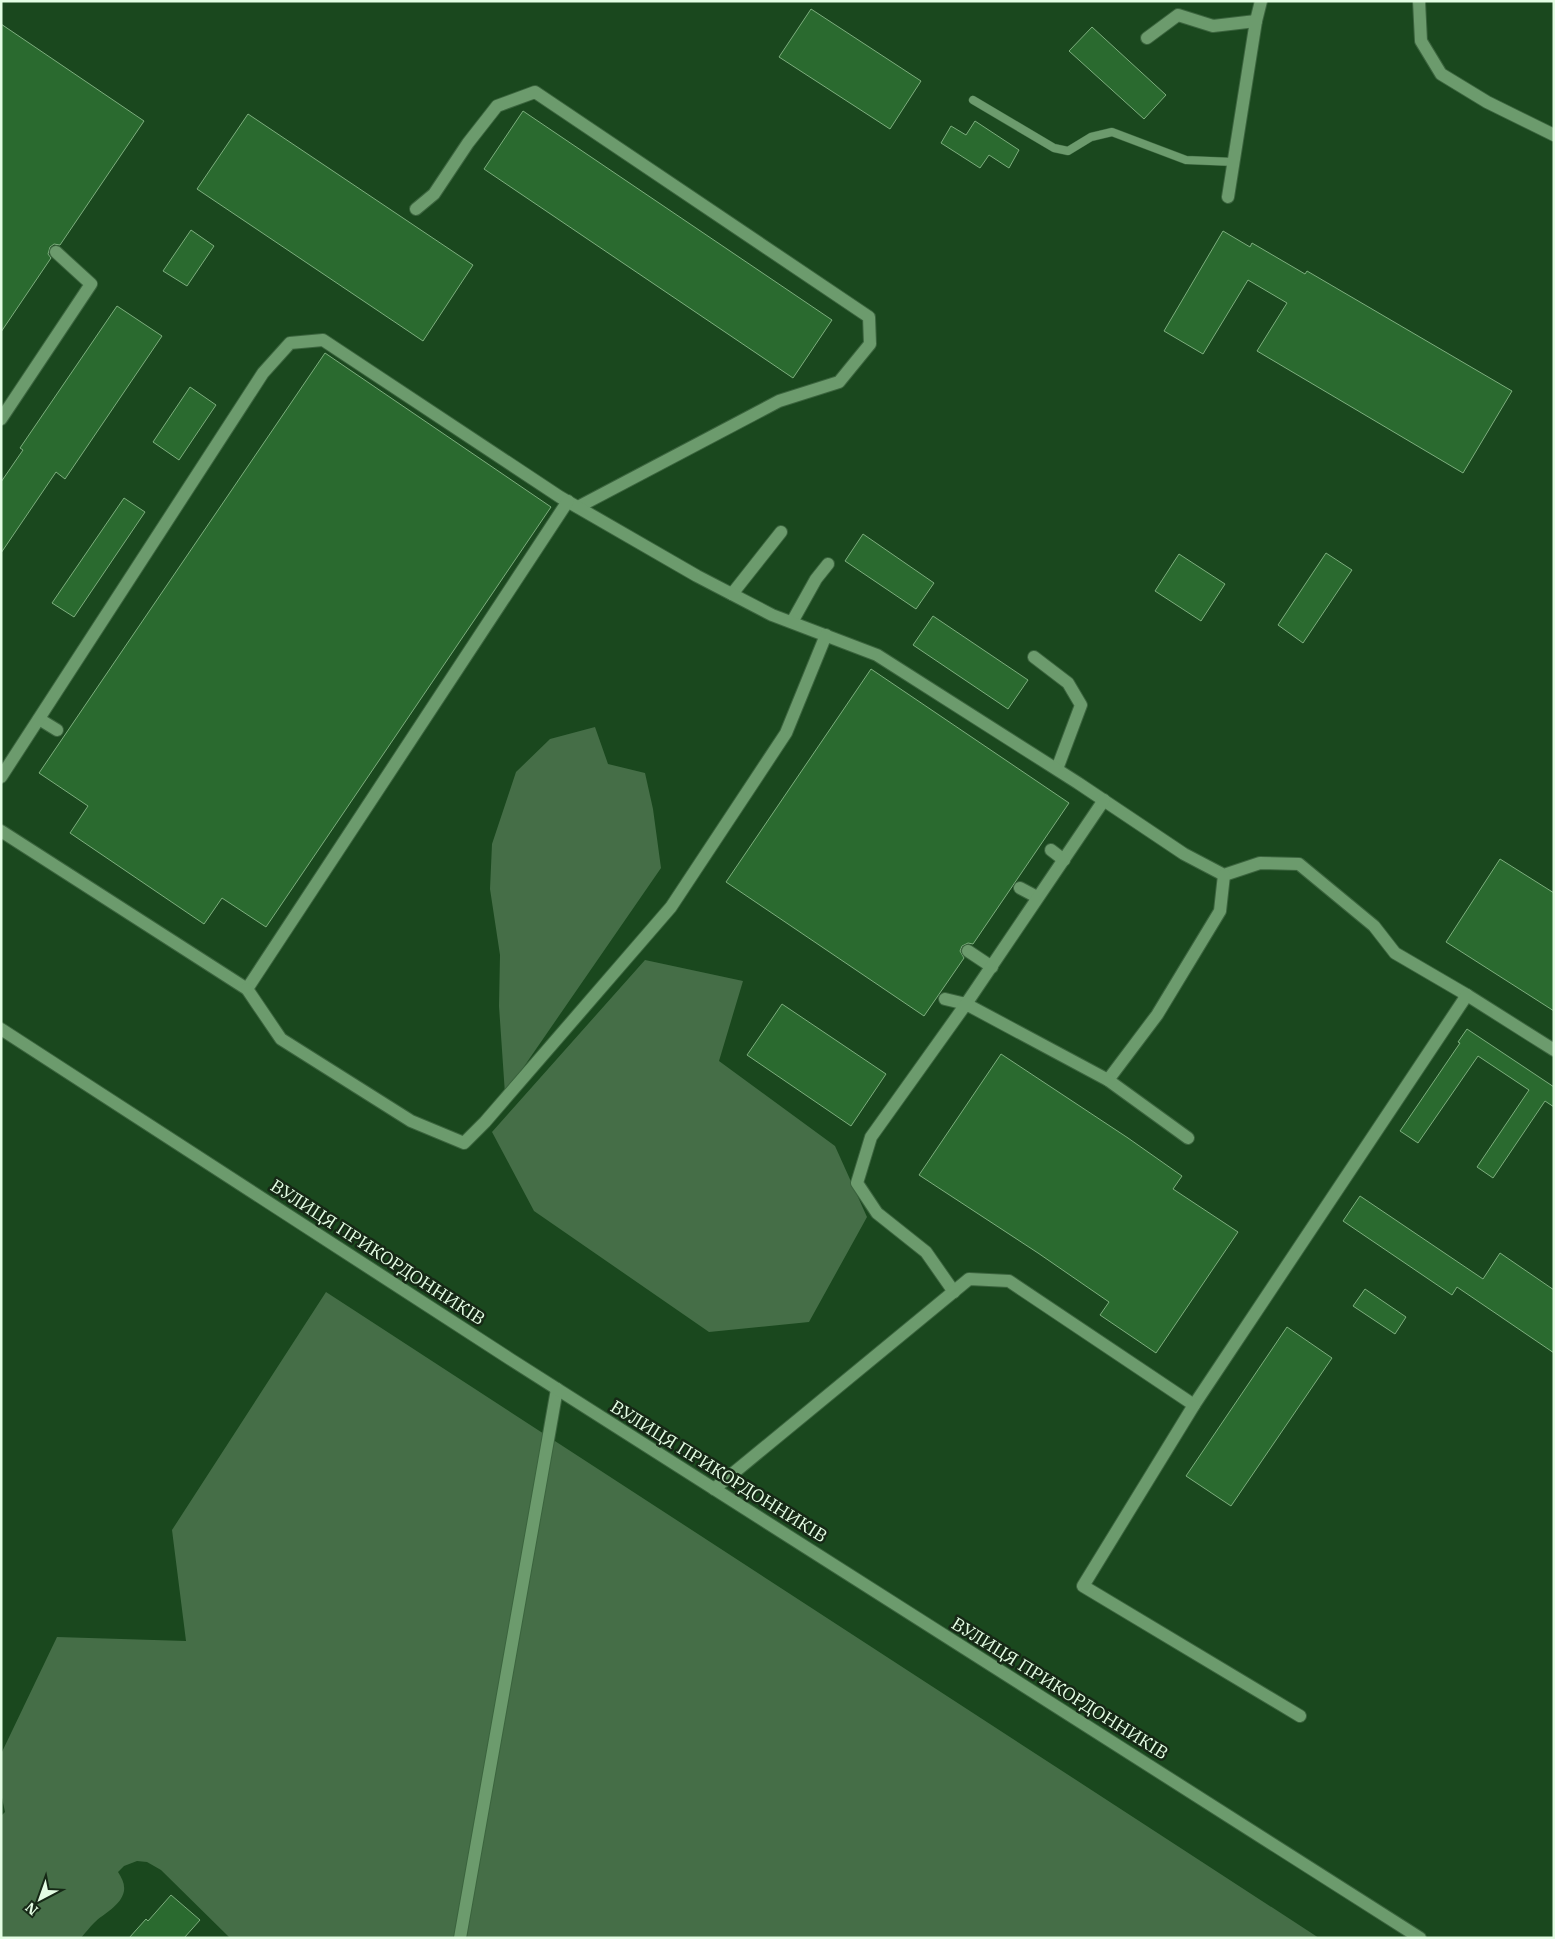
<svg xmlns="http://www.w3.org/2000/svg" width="1555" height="1939" font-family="'IBM Plex Serif',serif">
<rect width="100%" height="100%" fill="#1a481e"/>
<g fill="#456e47">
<polygon points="595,727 608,764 645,773 653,809 661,868 505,1094 499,1006 500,955 490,889 492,844 516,772 550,739"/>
<polygon points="645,960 743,981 719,1061 835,1146 867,1217 809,1322 709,1332 534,1211 492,1132"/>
<path d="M326 1292 1319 1938H230L161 1870 147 1862 137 1861 124 1866 118 1872C122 1878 125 1884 124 1891 121 1906 104 1913 94 1923 90 1927 85 1933 81 1938H1V1816L5 1812 1 1793V1754L57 1637 186 1641 172 1530Z"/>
</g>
<g fill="#2a6a2f" stroke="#7dae7e">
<polygon points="811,9 921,81 890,129 779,57"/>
<polygon points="1,24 144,121 60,245 54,244 50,247 48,254 51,258 1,332"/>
<polygon points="1092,27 1166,95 1144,119 1069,51"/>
<polygon points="523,111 832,320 793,378 484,169"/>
<polygon points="248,114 473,265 423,341 197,189"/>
<polygon points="975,121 1019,150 1009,168 989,155 980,168 941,143 951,126 966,135"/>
<polygon points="191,230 214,246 187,286 163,271"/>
<polygon points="1223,231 1250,247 1252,243 1305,274 1307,271 1512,391 1463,473 1257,351 1287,303 1248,280 1203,354 1164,331"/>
<polygon points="117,306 162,336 65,479 56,472 1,553 1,482 23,450 20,448"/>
<polygon points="325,353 551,507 266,927 222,898 204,924 70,833 88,806 39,773"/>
<polygon points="190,387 216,405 179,460 153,442"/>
<polygon points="124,498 145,512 74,617 52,603"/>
<polygon points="863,534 934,583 916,609 845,561"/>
<polygon points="1326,553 1352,570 1303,643 1278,625"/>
<polygon points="1179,554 1225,584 1201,621 1155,591"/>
<polygon points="933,616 1028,680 1008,709 913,645"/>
<polygon points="871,669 1069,803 973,944 968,943 962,946 960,951 964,958 924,1016 726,882"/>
<polygon points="1500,859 1554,893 1554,1011 1446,942"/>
<polygon points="782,1004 886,1074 851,1126 747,1055"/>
<polygon points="1467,1029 1554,1087 1554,1107 1545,1101 1493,1178 1477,1167 1529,1090 1478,1056 1418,1143 1400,1131 1460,1043 1458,1042"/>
<polygon points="1001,1054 1128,1138 1182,1176 1173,1189 1238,1232 1156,1353 1100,1315 1109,1302 1038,1253 919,1175"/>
<polygon points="1360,1196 1483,1279 1500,1253 1554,1290 1554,1353 1457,1287 1452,1295 1343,1221"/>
<polygon points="1365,1289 1406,1317 1395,1334 1353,1306"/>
<polygon points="1287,1327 1332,1358 1231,1506 1186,1476"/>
<polygon points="171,1895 200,1920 184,1938 129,1938 146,1919 148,1921"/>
</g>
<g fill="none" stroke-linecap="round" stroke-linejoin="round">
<g stroke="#3b643e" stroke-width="9">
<polyline id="lane" points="973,100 1054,148 1068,151 1091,137 1112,132 1186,160 1234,162"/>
</g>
<g stroke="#3b643e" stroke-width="14">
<g id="street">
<polyline points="1419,1 1421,41 1441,74 1487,102 1554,135"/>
<polyline points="1147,38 1178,15 1213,26 1256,21"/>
<polyline points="1228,197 1256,21 1261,1"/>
<polyline points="416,209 434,194 468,143 497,106 535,92 869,317 870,344 839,382 779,401 578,507"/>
<polyline points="1,419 91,284 56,252"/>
<polyline points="732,594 781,532"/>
<polyline points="792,622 816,579 828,564"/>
<polyline points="1034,657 1068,683 1081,705 1057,769"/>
<polyline points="39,719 57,730"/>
<polyline points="1,777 263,373 290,343 323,340 560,497 697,576 772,615 877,655 1078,783 1184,854 1224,875 1260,863 1299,864 1374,926 1395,953 1467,995"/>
<polyline points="1,831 247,989 568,501"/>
<polyline points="1051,850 1064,860"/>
<polyline points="1020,888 1037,897"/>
<polyline points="968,951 992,967"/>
<polyline points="247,989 281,1039 411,1121 464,1143 485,1122 671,907 786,733 826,635"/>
<polyline points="945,999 966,1004 1104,800"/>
<polyline points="1108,1080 1157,1015 1220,911 1224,875"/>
<polyline points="954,1292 926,1252 877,1213 857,1183 871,1137 966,1004 1108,1080 1188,1138"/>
<polyline points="1194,1405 1467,995 1554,1050"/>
<polyline points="714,1489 969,1279 1009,1281 1194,1405 1083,1586 1300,1716"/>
<polyline points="460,1938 557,1389"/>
</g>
</g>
<g stroke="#3b643e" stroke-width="14">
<polyline id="secondary" points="1,1029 510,1359 1420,1938"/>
</g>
<use href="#lane" stroke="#6c9b6d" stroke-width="8"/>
<use href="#street" stroke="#6c9b6d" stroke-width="12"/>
<use href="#secondary" stroke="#6c9b6d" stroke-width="12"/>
</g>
<g text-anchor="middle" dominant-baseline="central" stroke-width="5" stroke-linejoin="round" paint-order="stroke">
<g font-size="18" fill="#e4fde4" stroke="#162916">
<text transform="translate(378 1252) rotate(33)">ВУЛИЦЯ ПРИКОРДОННИКІВ</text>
<text transform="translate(719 1471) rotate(32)">ВУЛИЦЯ ПРИКОРДОННИКІВ</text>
<text transform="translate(1060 1688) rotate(32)">ВУЛИЦЯ ПРИКОРДОННИКІВ</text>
</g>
</g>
<rect width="1555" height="1939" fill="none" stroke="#e4fde4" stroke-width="5"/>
<g transform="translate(40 1899) rotate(221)" stroke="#162916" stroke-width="4" paint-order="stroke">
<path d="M0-4L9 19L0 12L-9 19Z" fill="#e4fde4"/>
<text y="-8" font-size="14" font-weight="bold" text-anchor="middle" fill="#e4fde4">N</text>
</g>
</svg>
